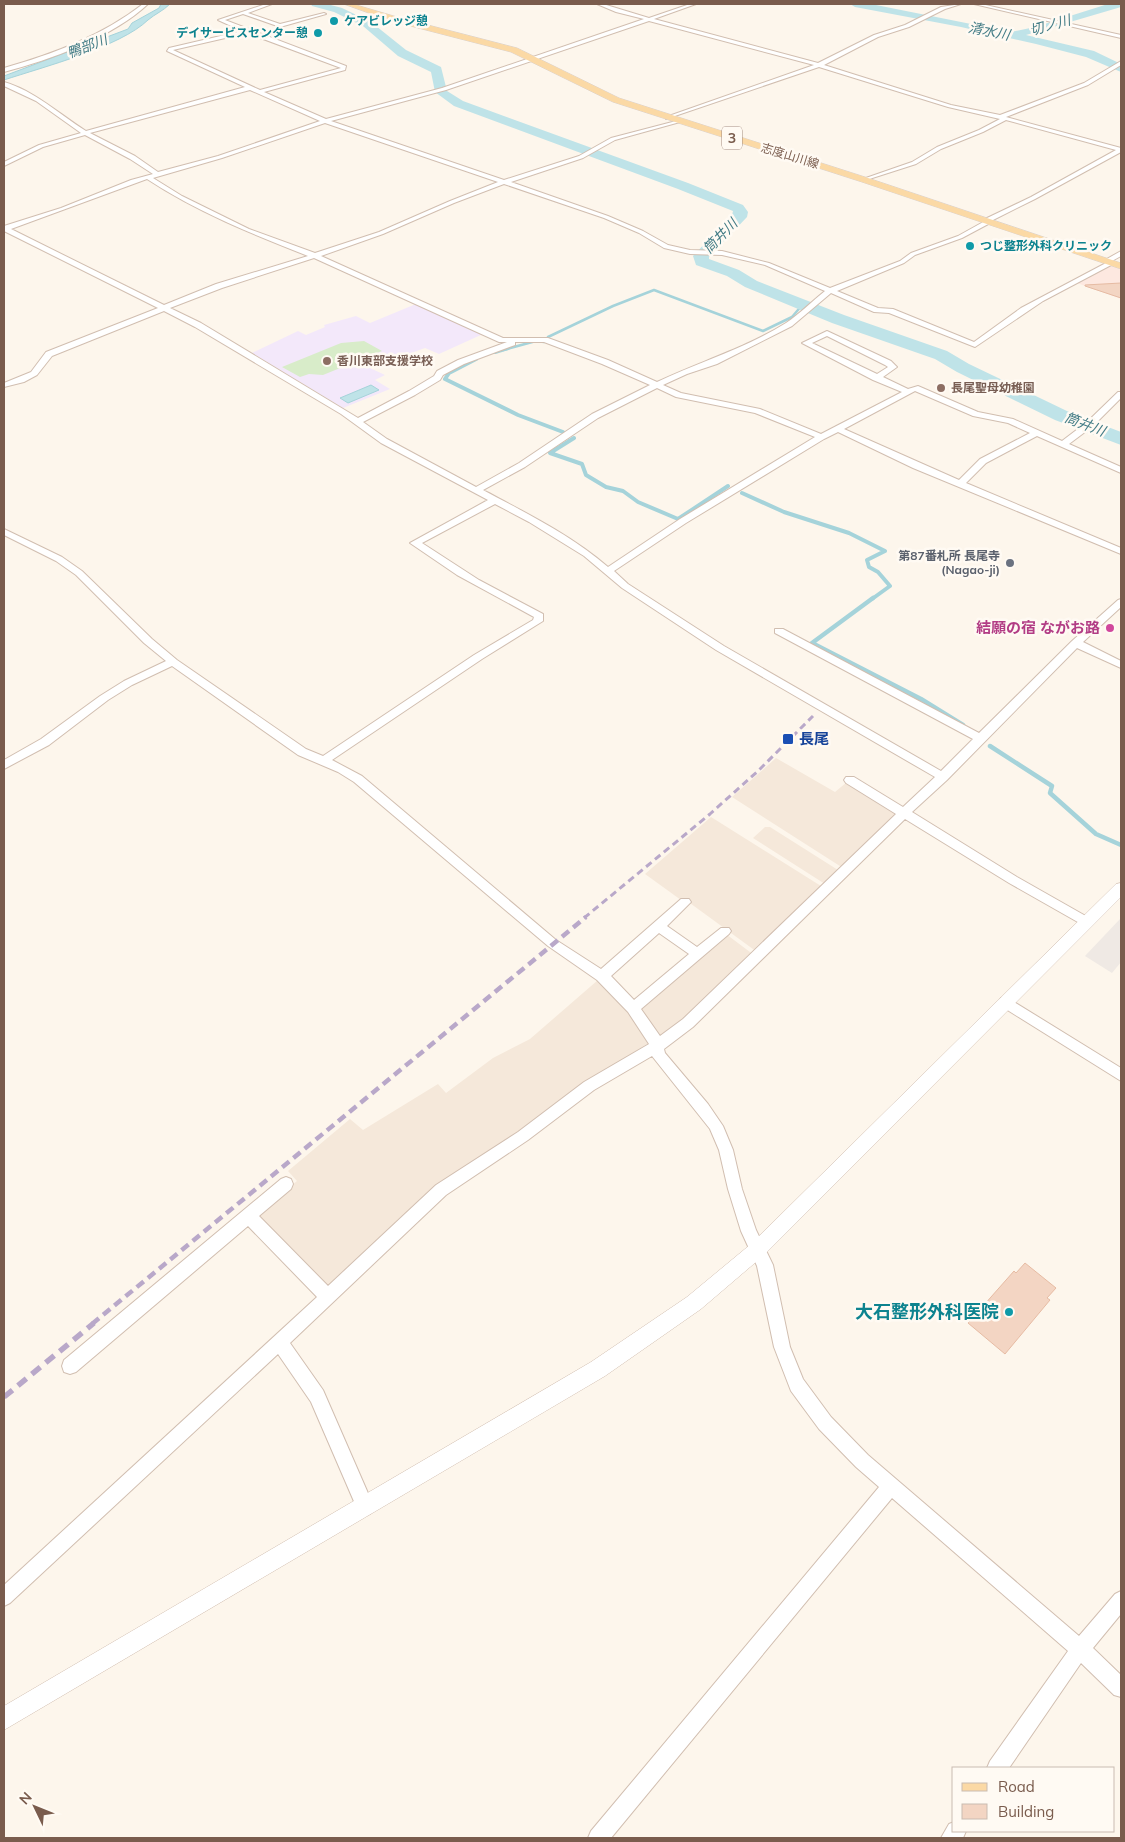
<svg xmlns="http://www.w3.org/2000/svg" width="1125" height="1842" viewBox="0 0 1125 1842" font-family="Mulish,'Noto Sans JP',sans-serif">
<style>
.residential{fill:#f5e8da}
.commercial{fill:#fde8e0}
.industrial{fill:#efe9e4}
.education{fill:#f3e8fa}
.green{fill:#d8ecc9}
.water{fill:#bfe3e8;stroke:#a5d3da}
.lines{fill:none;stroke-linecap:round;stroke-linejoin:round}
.stream-far2{stroke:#a5d3da;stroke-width:2.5}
.stream-far1{stroke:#a5d3da;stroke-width:4}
.stream{stroke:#a5d3da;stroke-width:4.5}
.river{fill:#bfe3e8;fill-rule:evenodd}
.building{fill:#f3d5c3;stroke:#e6bba3}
.minor-casing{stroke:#d1beb0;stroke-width:2}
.tertiary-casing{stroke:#d1beb0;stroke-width:1}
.primary-casing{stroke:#dad1cd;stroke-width:1}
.minor{fill:#fff;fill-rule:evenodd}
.tertiary{fill:#fff;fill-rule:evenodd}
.primary{fill:#fbd9a5;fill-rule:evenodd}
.rail-far2{stroke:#b9a8c9;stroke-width:3;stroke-dasharray:7 4.5;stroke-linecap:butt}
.rail-far1{stroke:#b9a8c9;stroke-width:4.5;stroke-dasharray:9 5.5;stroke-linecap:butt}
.rail{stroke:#b9a8c9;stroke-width:5.5;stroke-dasharray:11 7;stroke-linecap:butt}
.culture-dot{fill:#0f9aa8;stroke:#fffaf3;stroke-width:2}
.education-dot{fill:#8d6e63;stroke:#fffaf3;stroke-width:2}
.worship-dot{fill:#6b7280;stroke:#fffaf3;stroke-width:2}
.hotel-dot{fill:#d1479c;stroke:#fffaf3;stroke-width:2}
.transit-dot{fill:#1a4fb4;stroke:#fffaf3;stroke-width:2}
.labels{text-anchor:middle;stroke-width:5;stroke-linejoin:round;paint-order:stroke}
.far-culture-label{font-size:12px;font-weight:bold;fill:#0d838f;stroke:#fffaf3;text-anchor:start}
.far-street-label{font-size:12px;fill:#7a5c4d;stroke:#fffaf3}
.far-education-label{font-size:12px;font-weight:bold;fill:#785e54;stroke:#fffaf3;text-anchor:start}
.far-worship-label{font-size:12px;font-weight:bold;fill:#5b616d;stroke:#fffaf3;text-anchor:end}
.far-water-label{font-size:14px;font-style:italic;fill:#437c86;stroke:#fffaf3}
.shield{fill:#fffaf3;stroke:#a28b7f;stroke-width:1}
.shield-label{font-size:14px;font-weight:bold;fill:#7a5c4d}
.hotel-label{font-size:15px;font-weight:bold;fill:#b23c85;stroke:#fffaf3;text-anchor:end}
.transit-label{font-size:15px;font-weight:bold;fill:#164399;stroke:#fffaf3;text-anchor:start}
.near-culture-label{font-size:18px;font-weight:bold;fill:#0d838f;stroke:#fffaf3;text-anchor:end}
</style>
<rect width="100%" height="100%" fill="#fdf6ec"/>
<path class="residential" d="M 776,758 L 835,792 L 847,782 L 895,809 L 897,816 L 843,868 L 732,797 Z
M 711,817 L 821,886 L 786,926 L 757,952 L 683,898 L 681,900 L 645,874 Z
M 765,827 L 770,827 L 838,870 L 825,884 L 753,838 Z
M 726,934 L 754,955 L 686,1021 L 658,1040 L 636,1009 Z
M 598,980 L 615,995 L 650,1042 L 587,1082 L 520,1131 L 440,1185 L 330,1289 L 256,1215 L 297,1181 L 288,1171 L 350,1119 L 363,1130 L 438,1084 L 446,1093 L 493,1058 L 530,1039 Z"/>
<path class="commercial" d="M 1110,266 L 1121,268 L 1121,299 L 1077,283 Z"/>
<path class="industrial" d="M 1121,918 L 1121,962 L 1112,973 L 1085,956 Z"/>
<path class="education" d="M 416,304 L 483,334 L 439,354 L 425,348 L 370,368 L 385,375 L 375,380 L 390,389 L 343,408 L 252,353 L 298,331 L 306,335 L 325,327 L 324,325 L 356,316 L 370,323 Z"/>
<path class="green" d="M 364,341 L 382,351 L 323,375 L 309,374 L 300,377 L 282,367 L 341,343 Z"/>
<path class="water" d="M 161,4 L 170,4 C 163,11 155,14 148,20 C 120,47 43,67 4,80 L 4,76 L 128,29 L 132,23 L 159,8 Z
M 371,385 L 379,390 L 348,403 L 340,398 Z"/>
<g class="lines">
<path class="stream-far2" d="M 548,337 L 613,306 L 654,290 L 763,331 L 792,317 L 803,304
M 503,350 L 536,341 L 544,342"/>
<path class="stream-far1" d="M 495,352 L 508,348
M 476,359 L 449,373 L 445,379 L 518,415 L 563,432
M 574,438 L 550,453 L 582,464 L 586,475 L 606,487 L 623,491 L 638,502 L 678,519 L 728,486
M 742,493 L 784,512 L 849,533 L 885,551 L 867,560 L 869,567 L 878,572 L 890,586 L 872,599"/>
<path class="stream" d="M 873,598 L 812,643 L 921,699 L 963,725
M 990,746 L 1052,786 L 1050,793 L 1096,834 L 1121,845"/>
<path class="river" d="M 311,4 L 327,4 L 342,8 L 371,22 L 406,50 L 441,67 L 447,91 L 463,101 L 688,183 L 743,205 L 748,212 L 747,217 L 709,257 L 709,259 L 739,270 L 757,281 L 844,315 L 947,351 L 969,364 L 1069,412 L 1121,432 L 1121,445 L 1055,420 L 957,372 L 935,359 L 832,323 L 745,287 L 727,276 L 696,265 L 693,256 L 732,215 L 733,211 L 678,189 L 454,106 L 435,92 L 431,72 L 398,56 L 363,26 L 334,12 L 312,6 Z
M 850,4 L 871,4 L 1011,32 L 1035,27 L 1108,4 L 1121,4 L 1121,7 L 1026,35 L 1094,51 L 1121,64 L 1121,72 L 1086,57 L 1036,44 L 961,27 L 855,7 Z"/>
</g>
<path class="building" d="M 1121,283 L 1121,298 L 1085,286 L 1085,285 Z
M 1025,1263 L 1056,1288 L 1047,1298 L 1050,1300 L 1005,1354 L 968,1323 L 1014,1271 L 1016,1273 Z"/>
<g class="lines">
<defs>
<path id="minor" d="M 143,4 L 148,4 C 113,37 50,60 4,72 L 4,68 C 53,54 102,36 143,4 Z
M 266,4 L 272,4 L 248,13 L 280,24 L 324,13 L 326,14 L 280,27 L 243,14 L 225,20 L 346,66 L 345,70 L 264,92 L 326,119 L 442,88 L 644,19 L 616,12 L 597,4 L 603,4 L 649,18 L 690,4 L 696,4 L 654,19 L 818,63 L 874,35 L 905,25 L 941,7 L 961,4 L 945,9 L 909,27 L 878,37 L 824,65 L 951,105 L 1000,115 L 1084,83 L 1121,61 L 1121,65 L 1088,85 L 1006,117 L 1121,148 L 1121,152 L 1035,199 L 993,220 L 992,222 L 962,238 L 915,255 L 904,263 L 837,291 L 878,308 L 893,309 L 974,342 L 1021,308 L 1106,263 L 1104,261 L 1105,260 L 1121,251 L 1121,256 L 1112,261 L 1114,263 L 1113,264 L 1043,301 L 975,347 L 889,313 L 874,312 L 831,293 L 792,326 L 717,364 L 687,374 L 663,385 L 681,393 L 760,409 L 821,434 L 902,392 L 873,380 L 802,343 L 827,331 L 891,361 L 897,367 L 883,377 L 908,389 L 918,386 L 978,412 L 1013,419 L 1062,441 L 1087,422 L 1118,392 L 1121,392 L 1121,398 L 1093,426 L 1069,444 L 1121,467 L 1121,473 L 1037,436 L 986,463 L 966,483 L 1121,548 L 1121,554 L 913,468 L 838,432 L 824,439 L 686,523 L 614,571 L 628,584 L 724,646 L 941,771 L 973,739 L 775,633 L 775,629 L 783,629 L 979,733 L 1072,641 L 1118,600 L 1121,599 L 1121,607 L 1083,642 L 1121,661 L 1121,668 L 1077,648 L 947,780 L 912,812 L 1017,877 L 1091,919 L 1093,922 L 1091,925 L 1083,925 L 1009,883 L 905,819 L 693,1027 L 664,1049 L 665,1053 L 708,1104 L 723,1126 L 733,1150 L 742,1189 L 756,1230 L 773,1265 L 790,1347 L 803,1379 L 831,1417 L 868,1455 L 1079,1636 L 1115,1594 L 1121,1591 L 1121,1614 L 1093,1648 L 1121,1675 L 1121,1697 L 1114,1695 L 1081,1663 L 1009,1768 L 987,1768 L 990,1761 L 1068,1651 L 892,1498 L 611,1838 L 588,1838 L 591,1831 L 879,1487 L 856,1467 L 819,1429 L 791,1391 L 774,1347 L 757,1266 L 741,1231 L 728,1189 L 719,1150 L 710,1129 L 652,1056 L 594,1090 L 528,1140 L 446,1195 L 290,1343 L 323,1390 L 374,1507 L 371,1513 L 365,1516 L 359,1513 L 311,1402 L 278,1354 L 10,1603 L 4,1606 L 4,1585 L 317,1297 L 248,1226 L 76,1372 L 70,1374 L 64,1372 L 62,1366 L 64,1360 L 281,1179 L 286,1177 L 291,1179 L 293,1184 L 291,1189 L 259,1216 L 328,1286 L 436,1185 L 518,1132 L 584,1082 L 649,1044 L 628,1012 L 597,980 L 548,946 L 354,782 L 338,772 L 298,755 L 172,666 L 132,685 L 108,700 L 49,745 L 4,769 L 4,760 L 41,739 L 100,696 L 124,681 L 166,661 L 144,643 L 76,575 L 56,561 L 4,535 L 4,529 L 62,557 L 82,571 L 152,639 L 177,660 L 306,749 L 323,756 L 474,655 L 533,620 L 534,617 L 457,575 L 410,543 L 488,500 L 381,443 L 341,414 L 195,327 L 164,311 L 52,356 L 37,375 L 24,382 L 4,387 L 4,383 L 31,372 L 46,352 L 158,308 L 4,231 L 4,226 L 61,208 L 131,180 L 153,174 L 130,159 L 85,135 L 43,147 L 4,166 L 4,162 L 39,145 L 81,133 L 36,101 L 4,86 L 4,82 C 35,91 59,114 86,131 L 245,87 L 167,51 L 169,48 L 242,31 L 218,20 ZM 649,21 L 814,65 L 666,117 L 666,119 L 819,67 L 948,107 L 1000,119 L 979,130 L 937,147 L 912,162 L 863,179 L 863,181 L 916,164 L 941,149 L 983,132 L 1006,120 L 1116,150 L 1031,197 L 985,219 L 985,221 L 958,236 L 911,253 L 900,261 L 830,288 L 769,263 L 722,251 L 690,250 L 668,245 L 643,231 L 608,216 L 511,182 L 583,158 L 615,140 L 680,122 L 680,120 L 611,138 L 579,156 L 504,180 L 331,121 L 446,90 ZM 247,33 L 341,68 L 260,90 L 173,50 ZM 250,90 L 320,121 L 218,156 L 158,172 L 135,156 L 90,133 ZM 325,123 L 498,182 L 450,201 L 379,232 L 315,253 L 249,229 L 182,196 L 153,178 L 222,158 ZM 147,179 C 197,212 252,234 308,256 L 216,284 L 164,305 L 11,229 ZM 504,184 L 604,218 L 639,233 L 664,248 L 690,254 L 722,255 L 765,265 L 825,291 C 812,301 800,314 786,323 C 746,348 699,362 657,382 L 608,360 L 548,338 L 503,338 L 321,256 L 383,234 L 454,203 ZM 314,258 L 499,342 L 507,342 L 458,360 L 437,371 L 434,376 L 409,391 L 358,418 L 201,323 L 170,308 L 222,288 ZM 827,336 L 885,365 L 888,367 L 877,374 L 812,343 ZM 515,342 L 544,342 L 602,364 L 650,385 L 592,414 L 519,463 L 476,487 L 387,439 L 363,422 L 415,395 L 440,380 L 443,375 L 464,364 L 515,345 ZM 657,388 L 676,397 L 755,413 L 815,437 L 680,519 L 608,567 C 571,535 526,513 483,490 L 525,467 L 598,418 ZM 915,391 L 973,416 L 1008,423 L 1030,433 L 980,459 L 959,480 L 844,429 ZM 495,504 L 529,522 L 584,556 L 622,588 L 716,650 L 935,777 L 903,807 L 854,777 L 846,777 L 844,780 L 846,783 L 896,814 L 683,1019 L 660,1036 L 641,1009 L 729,934 L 731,931 L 729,928 L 721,928 L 697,947 L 667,926 L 691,902 L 689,899 L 681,899 L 601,969 L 556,940 L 362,776 L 332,760 L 482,659 L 543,621 L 543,614 L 479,580 L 422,543 ZM 659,933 L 689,954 L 634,1000 L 611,976 Z
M 974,4 L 981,4 L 1121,35 L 1121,38 Z
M 1006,997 L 1121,1068 L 1121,1081 L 1001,1006 L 999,1002 L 1001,998 Z
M 954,1822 L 954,1831 L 966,1831 L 963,1838 L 941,1838 L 949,1824 Z"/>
<path id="tertiary" d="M 1121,883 L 1121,897 L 763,1256 L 701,1309 L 605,1376 L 4,1730 L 4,1706 L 591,1362 L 687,1297 L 751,1244 L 1116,884 Z"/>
<path id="primary" d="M 344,4 L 353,4 L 397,17 L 517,48 L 619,98 L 868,178 L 1121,263 L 1121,269 L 862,182 L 613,102 L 511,52 L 391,21 Z"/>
</defs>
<use href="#minor" class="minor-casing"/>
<use href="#tertiary" class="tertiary-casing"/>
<use href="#primary" class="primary-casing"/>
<use href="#minor" class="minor"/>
<use href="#tertiary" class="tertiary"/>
<use href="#primary" class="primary"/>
<path class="rail-far2" d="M 584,918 L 710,814 L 758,771 L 813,716"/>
<path class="rail-far1" d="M 92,1324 L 586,917"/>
<path class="rail" d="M 4,1397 L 94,1323"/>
</g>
<g class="culture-dot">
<circle cx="334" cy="21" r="5"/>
<circle cx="318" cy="33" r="5"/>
<circle cx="970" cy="246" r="5"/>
<circle cx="1009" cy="1312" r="5"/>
</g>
<g class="education-dot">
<circle cx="327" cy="361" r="5"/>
<circle cx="941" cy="388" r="5"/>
</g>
<circle class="worship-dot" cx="1010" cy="563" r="5"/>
<circle class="hotel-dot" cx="1110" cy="628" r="5"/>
<rect class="transit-dot" x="782" y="733" width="12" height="12" rx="2.5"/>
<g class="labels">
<g class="far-culture-label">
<text x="344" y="25">ケアビレッジ憩</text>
<text x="308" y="37" text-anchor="end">デイサービスセンター憩</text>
<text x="980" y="250">つじ整形外科クリニック</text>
</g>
<g class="far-street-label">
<text transform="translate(790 156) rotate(17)" y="4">志度山川線</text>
</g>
<g class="far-education-label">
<text x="337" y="365">香川東部支援学校</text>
<text x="951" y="392">長尾聖母幼稚園</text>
</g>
<g class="far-worship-label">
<text x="1000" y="560">第87番札所 長尾寺<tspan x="1000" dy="14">(Nagao-ji)</tspan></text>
</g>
<g class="far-water-label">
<text transform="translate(1050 25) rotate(-16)" y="5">切ノ川</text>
<text transform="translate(989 31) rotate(11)" y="5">清水川</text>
<text transform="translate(87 46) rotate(-21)" y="5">鴨部川</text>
<text transform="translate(720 236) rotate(-46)" y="5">筒井川</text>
<text transform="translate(1085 424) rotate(21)" y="5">筒井川</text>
</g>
<rect class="shield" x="722" y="126.5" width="20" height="23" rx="4"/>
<g class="shield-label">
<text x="732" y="143">3</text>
</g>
<g class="hotel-label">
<text x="1100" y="633">結願の宿 ながお路</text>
</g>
<g class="transit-label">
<text x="799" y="744">長尾</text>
</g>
<g class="near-culture-label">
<text x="999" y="1318">大石整形外科医院</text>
</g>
</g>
<rect width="1125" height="1842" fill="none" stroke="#7a5c4d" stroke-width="10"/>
<rect x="952" y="1767" width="162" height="65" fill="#fffaf3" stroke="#cabbb1"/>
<rect x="962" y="1783" width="25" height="8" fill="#fbd9a5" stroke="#cabbb1"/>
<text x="998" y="1792" font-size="15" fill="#7a5c4d">Road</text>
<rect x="962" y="1804" width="25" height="15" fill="#f3d5c3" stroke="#cabbb1"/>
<text x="998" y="1817" font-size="15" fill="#7a5c4d">Building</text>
<g transform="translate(35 1807) rotate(313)" stroke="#fffaf3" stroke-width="4" paint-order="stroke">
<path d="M0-4L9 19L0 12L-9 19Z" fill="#7a5c4d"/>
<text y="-8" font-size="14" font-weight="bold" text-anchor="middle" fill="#7a5c4d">N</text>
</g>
</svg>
